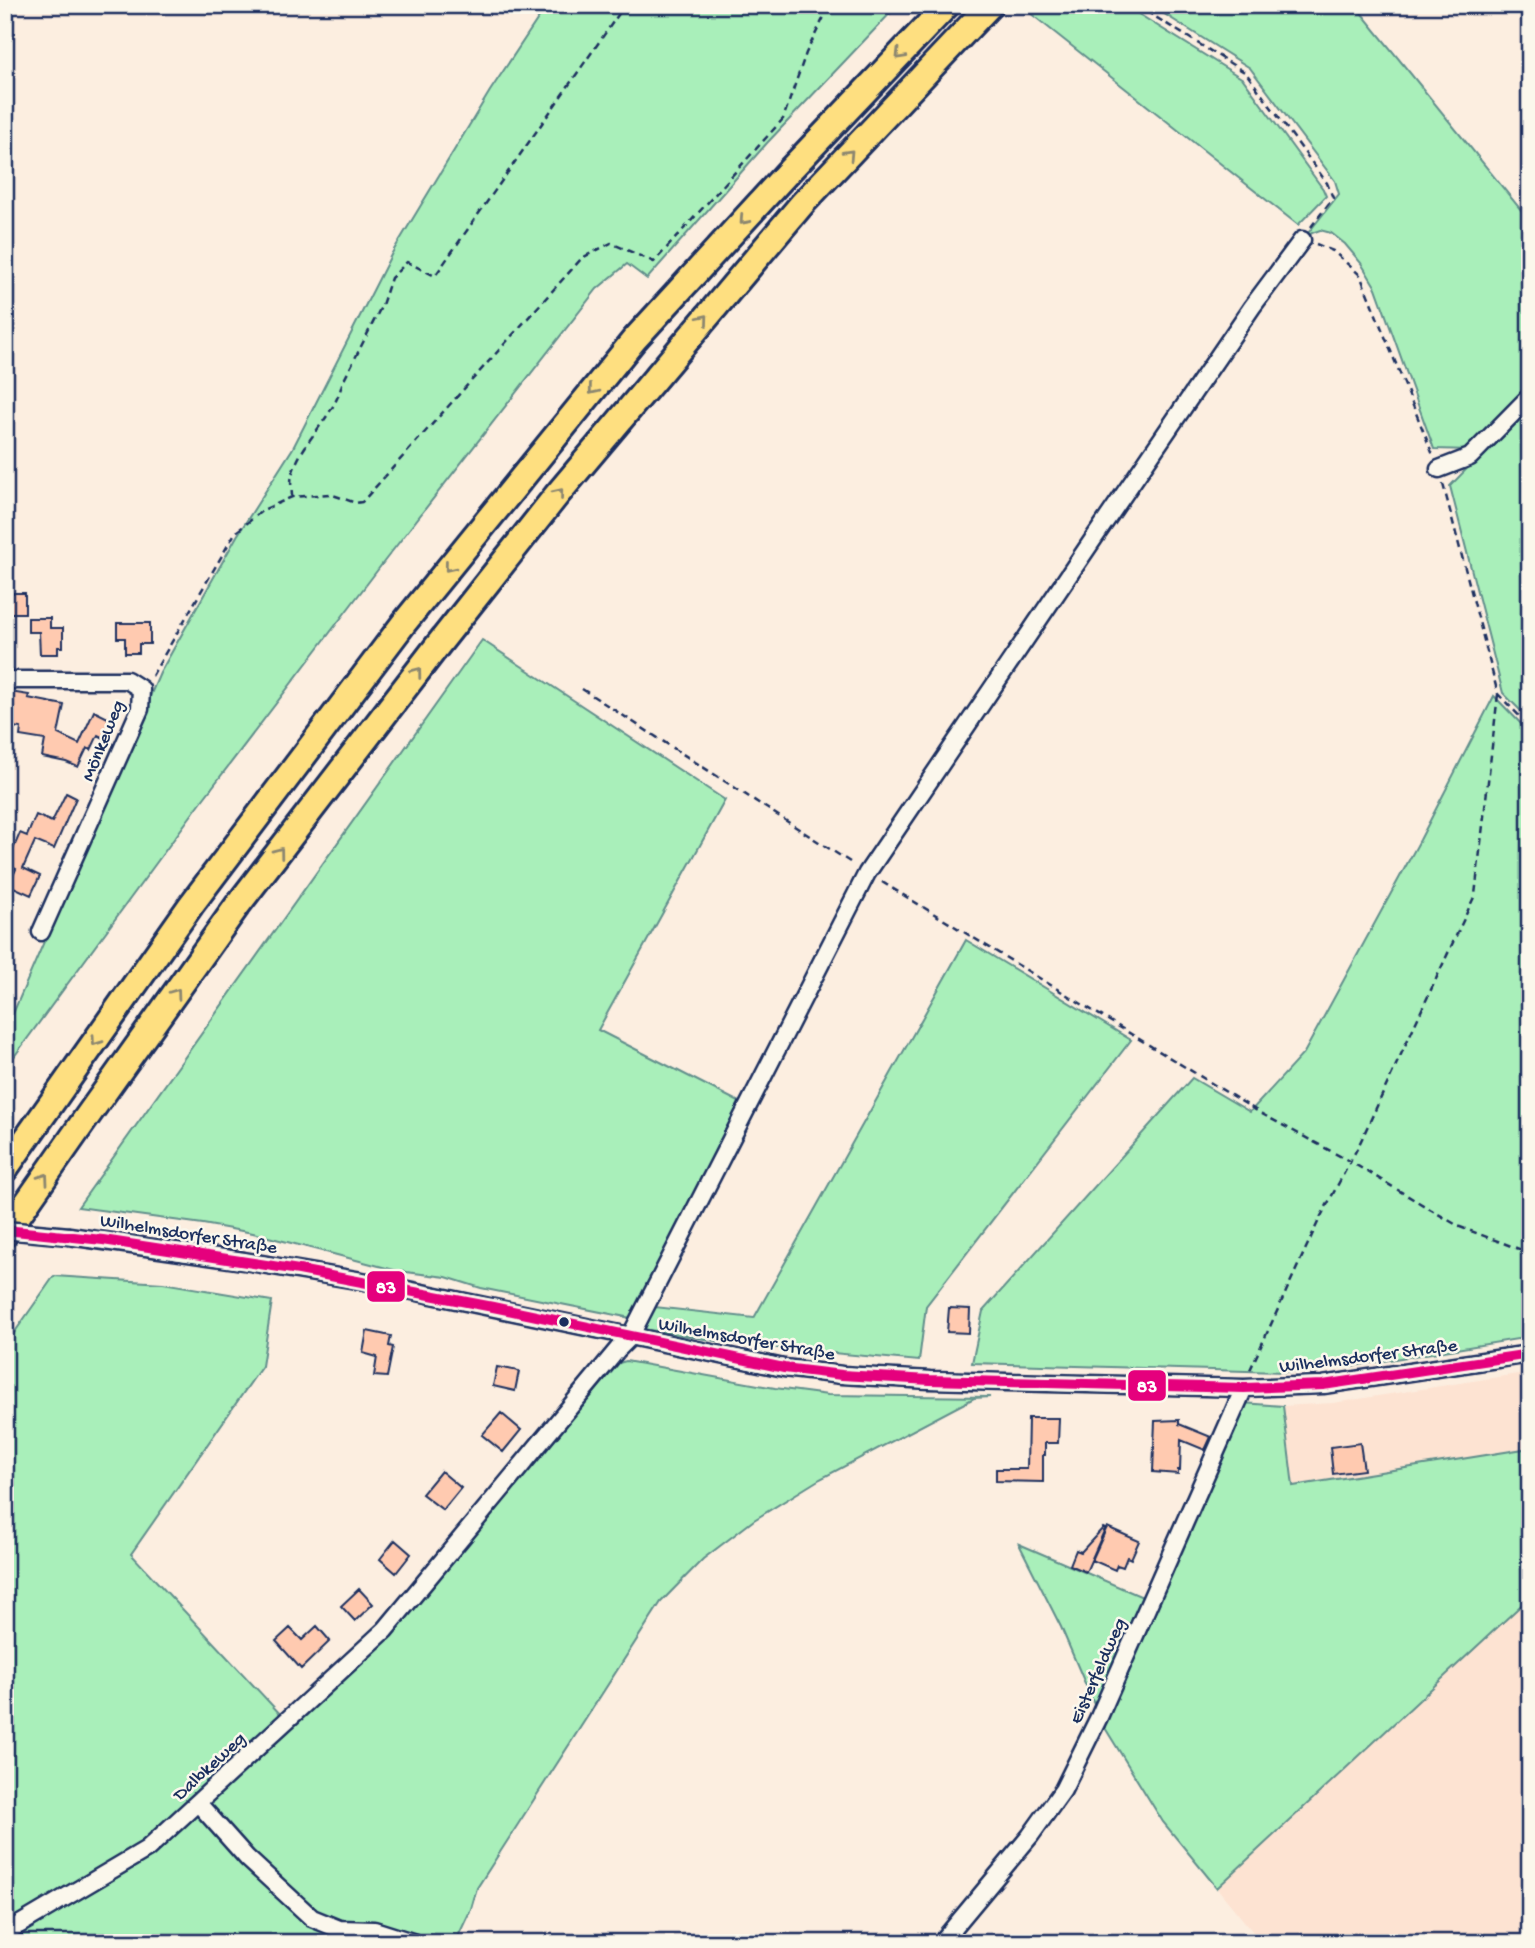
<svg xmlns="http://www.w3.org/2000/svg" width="1535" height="1948" viewBox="0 0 1535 1948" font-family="'Gochi Hand',sans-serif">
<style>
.built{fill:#fde3d2}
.green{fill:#a9efba;stroke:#628f8c;stroke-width:2}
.building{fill:#ffcab0;stroke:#1b2f5e;stroke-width:2}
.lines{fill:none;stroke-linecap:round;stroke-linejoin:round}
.minor-casing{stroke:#1b2f5e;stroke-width:21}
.highway-casing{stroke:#1b2f5e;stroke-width:30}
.path{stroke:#1b2f5e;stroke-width:2.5;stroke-dasharray:7 5;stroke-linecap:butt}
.minor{stroke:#fbf7ec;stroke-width:16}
.highway{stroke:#fedf80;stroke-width:24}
.minor-bridge-casing{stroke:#1b2f5e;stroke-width:21;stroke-linecap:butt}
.minor-bridge{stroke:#fbf7ec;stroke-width:16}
.bus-1-casing{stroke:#fbf7ec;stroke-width:16}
.bus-1{stroke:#e5007d;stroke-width:10}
.oneway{stroke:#8c876f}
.bus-dot{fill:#1b2f5e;stroke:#fbf7ec;stroke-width:2.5}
.labels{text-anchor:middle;stroke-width:5;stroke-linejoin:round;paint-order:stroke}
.street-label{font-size:19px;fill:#1b2f5e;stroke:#fbf7ec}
.line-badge{stroke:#fbf7ec;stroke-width:2.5}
.badge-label{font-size:19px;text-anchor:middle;font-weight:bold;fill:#fff}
</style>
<rect width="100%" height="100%" fill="#fceee0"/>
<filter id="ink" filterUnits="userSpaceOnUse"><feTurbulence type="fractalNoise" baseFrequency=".0143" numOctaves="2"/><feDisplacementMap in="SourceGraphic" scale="14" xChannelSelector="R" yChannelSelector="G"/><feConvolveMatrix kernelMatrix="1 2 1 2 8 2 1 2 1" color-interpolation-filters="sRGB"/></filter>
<g filter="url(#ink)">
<path class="built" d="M 1530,1372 L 1530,1448 L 1292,1486 L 1283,1406 L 1333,1403 Z
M 1530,1597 L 1530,1943 L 1262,1943 L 1217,1888 Z"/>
<path class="green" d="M 547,5 L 898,5 L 767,143 L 647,279 L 627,264 L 597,289 L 386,559 L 201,802 L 5,1069 L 5,1032 L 160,673 L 237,536 L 293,448 L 392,253 L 490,91 Z
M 1038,5 L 1124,5 L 1243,79 L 1323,189 L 1326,196 L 1298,225 L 1030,13 Z
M 1150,5 L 1355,5 L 1530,221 L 1530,391 L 1472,450 L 1434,449 L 1376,288 L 1361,263 L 1345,244 L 1331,233 L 1320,230 L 1312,233 L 1301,242 L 1339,194 L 1335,181 L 1250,68 Z
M 1530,404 L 1530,720 L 1503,693 L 1450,486 Z
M 482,640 L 725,800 L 598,1030 L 741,1103 L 631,1318 L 481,1288 L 446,1277 L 398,1271 L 253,1233 L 203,1224 L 78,1207 Z
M 1494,696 L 1530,733 L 1530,1337 L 1358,1365 L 1284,1372 L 972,1363 L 983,1311 L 1192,1078 L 1250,1112 L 1304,1053 L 1420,840 Z
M 966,940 L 1131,1040 L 926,1306 L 919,1361 L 736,1344 L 643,1329 L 655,1307 L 754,1318 Z
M 54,1276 L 163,1283 L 272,1301 L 262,1366 L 131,1554 L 282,1716 L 146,1841 L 5,1924 L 5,1346 Z
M 626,1361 L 775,1388 L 828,1395 L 990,1397 L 974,1398 L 820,1479 L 754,1520 L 703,1559 L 661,1602 L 477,1888 L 471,1909 L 455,1943 L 5,1943 L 152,1857 L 391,1634 L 619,1363 Z
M 1242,1403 L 1283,1406 L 1293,1486 L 1530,1448 L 1530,1597 L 1217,1888 L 1163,1822 L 1102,1723 Z
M 1019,1544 L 1145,1598 L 1096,1709 L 1061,1627 Z"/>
<path class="building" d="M 8,593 L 25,593 L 25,613 L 8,613 Z
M 28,618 L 50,618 L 50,628 L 63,628 L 63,647 L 58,647 L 58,654 L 40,654 L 39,632 L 28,632 Z
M 117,623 L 150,623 L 150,644 L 139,644 L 139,653 L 125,653 L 125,638 L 117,638 Z
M 10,692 L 29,695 L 28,698 L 64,705 L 58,734 L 79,744 L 94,711 L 114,721 L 106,739 L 98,735 L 91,750 L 87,748 L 78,767 L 66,762 L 42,757 L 45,740 L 20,736 L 21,728 L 5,726 L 5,701 L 8,702 Z
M 66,793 L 76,798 L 54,849 L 35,841 L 23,868 L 40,876 L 31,895 L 9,885 L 16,869 L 5,864 L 5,849 L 12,852 L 20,833 L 27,836 L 36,815 L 52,822 Z
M 949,1308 L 970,1309 L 969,1333 L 947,1332 Z
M 367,1331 L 391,1336 L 389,1346 L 393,1347 L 387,1377 L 374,1376 L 377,1357 L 363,1353 Z
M 497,1367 L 519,1371 L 515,1391 L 493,1386 Z
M 501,1413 L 521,1430 L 503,1452 L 482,1435 Z
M 1028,1418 L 1059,1418 L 1058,1443 L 1045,1443 L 1045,1455 L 1043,1455 L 1043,1482 L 996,1481 L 996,1469 L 1027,1469 Z
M 1179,1420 L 1179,1424 L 1211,1437 L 1205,1450 L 1181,1440 L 1180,1470 L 1178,1470 L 1178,1474 L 1153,1472 L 1155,1421 Z
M 1360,1443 L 1364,1470 L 1333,1474 L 1330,1447 Z
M 441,1471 L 461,1488 L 443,1510 L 422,1494 Z
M 1107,1527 L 1139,1541 L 1131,1559 L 1127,1557 L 1123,1567 L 1117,1565 L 1115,1570 L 1092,1560 Z
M 1103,1528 L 1105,1529 L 1086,1572 L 1070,1565 L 1076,1550 L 1081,1552 Z
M 395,1540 L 411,1554 L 396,1573 L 380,1559 Z
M 359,1589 L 373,1604 L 355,1621 L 341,1606 Z
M 317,1626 L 330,1641 L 301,1669 L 276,1641 L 290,1628 L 302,1640 Z"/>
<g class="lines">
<defs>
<path id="minor" d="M 1439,469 L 1470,457 L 1530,396
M 5,680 L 127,680 L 141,689 L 140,709 L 41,932
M 69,1236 L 244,1261 L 374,1283 L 784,1368 L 842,1375 L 930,1380 L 1244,1388 L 1323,1385 L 1530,1354
M 198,1803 L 247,1858 L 312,1918 L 339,1929 L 374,1930 L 415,1943
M 5,1933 L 147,1849 L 385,1630 L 618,1349 L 630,1337 L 867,873 L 1094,538 L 1252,307 L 1302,240
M 941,1943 L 1030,1836 L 1063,1790 L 1099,1717 L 1244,1388"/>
<path id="highway" d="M 5,1169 L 191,905 L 404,623 L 634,340 L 788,172 L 947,5
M 5,1234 L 84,1121 L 237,906 L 438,645 L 556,496 L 802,204 L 990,5"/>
</defs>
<use href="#minor" class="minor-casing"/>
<use href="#highway" class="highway-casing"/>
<path class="path" d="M 1136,5 L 1246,73 L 1327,183 L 1333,198 L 1311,227
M 1316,244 L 1333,251 L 1360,275 L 1433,455
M 1443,484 L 1498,694 L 1530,727
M 292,497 C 292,490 290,482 292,475 C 301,441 334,418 342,384 L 382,305 L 391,278 L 407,262 L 435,276 L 625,5
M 152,676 L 235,533 L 263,510 L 292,497 L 330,494 L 356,503 L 362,502 L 582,258 L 611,243 L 654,262 L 783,119 L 806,53 L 830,5
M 582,689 L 853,864
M 882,882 L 1262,1114 L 1351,1162 L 1460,1227 L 1530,1253
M 1250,1370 L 1319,1220 L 1358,1147 L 1475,895 L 1498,694"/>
<use href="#minor" class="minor"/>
<use href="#highway" class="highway"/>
<defs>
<path id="minor-bridge" d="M 5,1230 L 69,1236"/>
</defs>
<use href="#minor-bridge" class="minor-bridge-casing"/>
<use href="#minor-bridge" class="minor-bridge"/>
<defs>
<path id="bus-1" d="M 5,1230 L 103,1240 L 299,1270 L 493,1307 L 784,1368 L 842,1375 L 930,1380 L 1244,1388 L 1323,1385 L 1530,1354"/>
</defs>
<use href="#bus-1" class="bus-1-casing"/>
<use href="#bus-1" class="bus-1"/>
</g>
<defs><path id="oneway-chevron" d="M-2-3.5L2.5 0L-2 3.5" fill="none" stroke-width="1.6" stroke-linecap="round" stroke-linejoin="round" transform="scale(1.75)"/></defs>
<g class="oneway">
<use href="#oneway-chevron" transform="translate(900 55) rotate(134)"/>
<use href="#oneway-chevron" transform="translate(849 154) rotate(-47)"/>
<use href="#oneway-chevron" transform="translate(744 220) rotate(132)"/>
<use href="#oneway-chevron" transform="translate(704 319) rotate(-50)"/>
<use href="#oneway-chevron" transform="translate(593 390) rotate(129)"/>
<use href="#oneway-chevron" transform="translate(559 493) rotate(-51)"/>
<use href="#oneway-chevron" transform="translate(449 567) rotate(129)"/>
<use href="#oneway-chevron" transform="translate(417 672) rotate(-53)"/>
<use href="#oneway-chevron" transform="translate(279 852) rotate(-53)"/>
<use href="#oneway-chevron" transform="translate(176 993) rotate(-54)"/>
<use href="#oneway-chevron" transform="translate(96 1041) rotate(125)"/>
<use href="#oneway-chevron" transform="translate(44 1178) rotate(-55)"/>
</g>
</g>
<circle class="bus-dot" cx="564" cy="1322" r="6"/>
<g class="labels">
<g class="street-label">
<text transform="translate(101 740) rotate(-68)" y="7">Mönkeweg</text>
<text transform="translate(189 1232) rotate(9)" y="7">Wilhelmsdorfer Straße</text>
<text transform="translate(747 1337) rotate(10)" y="7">Wilhelmsdorfer Straße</text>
<text transform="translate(1368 1354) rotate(-7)" y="7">Wilhelmsdorfer Straße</text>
<text transform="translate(1096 1670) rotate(-66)" y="7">Eisterfeldweg</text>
<text transform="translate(208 1765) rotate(-43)" y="7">Dalbkeweg</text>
</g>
</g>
<g class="line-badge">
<rect x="366" y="1270" width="40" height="33" rx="7" fill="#e5007d"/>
<rect x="1127" y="1369" width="40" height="33" rx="7" fill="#e5007d"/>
</g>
<g class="badge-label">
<text x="386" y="1293">83</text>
<text x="1147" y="1392">83</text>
</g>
<rect width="1535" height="1948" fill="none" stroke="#fbf7ec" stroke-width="28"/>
<rect x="14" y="14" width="1507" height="1920" fill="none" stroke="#1b2f5e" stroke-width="2.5" filter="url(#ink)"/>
</svg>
